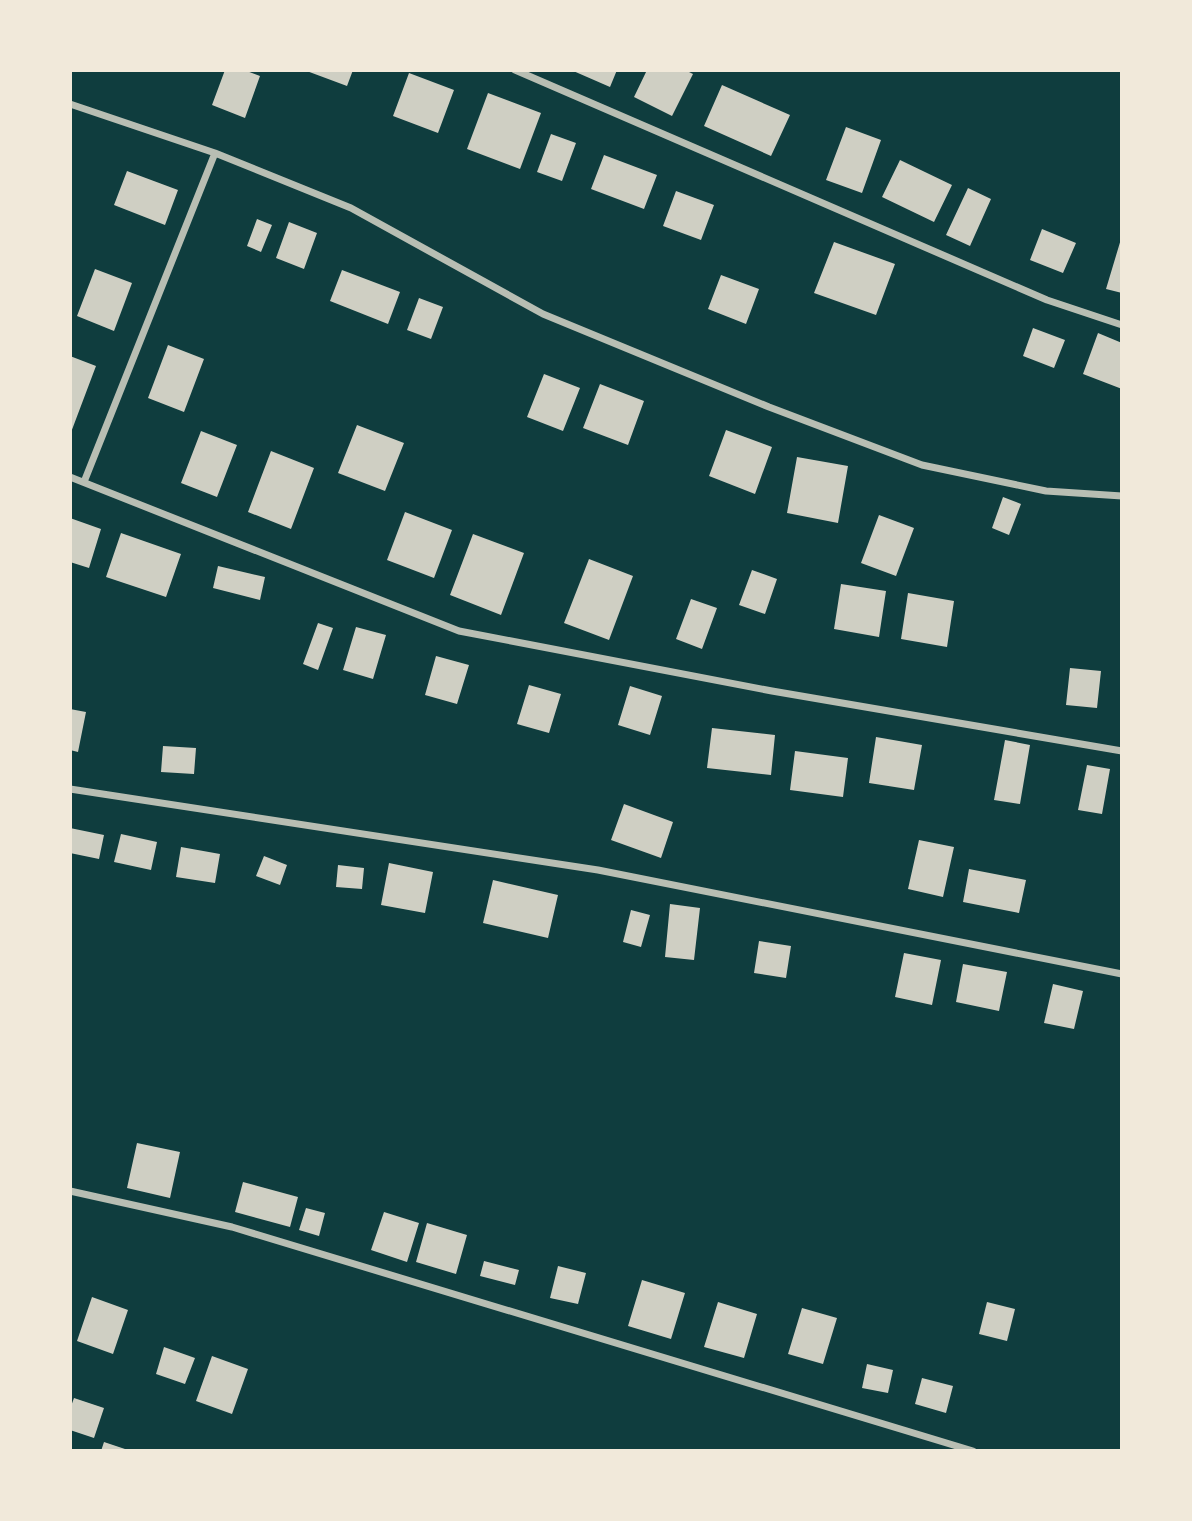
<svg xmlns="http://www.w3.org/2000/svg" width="1192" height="1521" viewBox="0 0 1192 1521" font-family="'Work Sans',sans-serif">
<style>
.building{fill:#cfcfc3}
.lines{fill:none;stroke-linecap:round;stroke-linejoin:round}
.minor{stroke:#b8beb3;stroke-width:7}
</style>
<rect width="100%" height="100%" fill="#0f3d3e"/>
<path class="building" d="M 225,70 L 244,70 L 260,76 L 245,118 L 212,105 Z
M 304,70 L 353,70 L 347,86 Z
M 571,70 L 617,70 L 610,87 Z
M 647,70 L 685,70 L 693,74 L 672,116 L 634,97 Z
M 409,73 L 454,90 L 438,133 L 393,116 Z
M 722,85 L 790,115 L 771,156 L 704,126 Z
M 488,93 L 541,113 L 520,169 L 467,149 Z
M 846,127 L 881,140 L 862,193 L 826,180 Z
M 551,134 L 576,143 L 562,181 L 537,172 Z
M 604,155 L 657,175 L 644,209 L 591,189 Z
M 900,160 L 952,185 L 934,222 L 882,197 Z
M 127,171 L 178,190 L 165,225 L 114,205 Z
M 968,188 L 991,199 L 970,246 L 946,235 Z
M 676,191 L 714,205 L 701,240 L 663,226 Z
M 257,219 L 272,225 L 261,252 L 247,246 Z
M 289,222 L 317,233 L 304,269 L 276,258 Z
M 1042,229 L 1076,243 L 1063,273 L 1030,260 Z
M 1121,239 L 1122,239 L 1122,293 L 1106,289 Z
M 834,242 L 895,264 L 876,315 L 814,293 Z
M 95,269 L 132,283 L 114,331 L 77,316 Z
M 342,270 L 400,292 L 388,324 L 330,301 Z
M 721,275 L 759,289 L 746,324 L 708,309 Z
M 419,298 L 443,307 L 431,339 L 407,330 Z
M 1033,328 L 1065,340 L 1054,368 L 1023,356 Z
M 1098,333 L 1122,343 L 1122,389 L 1083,374 Z
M 168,345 L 204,359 L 184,412 L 148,398 Z
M 70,356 L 96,366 L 70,435 Z
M 544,374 L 580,388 L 563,431 L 527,417 Z
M 600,384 L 644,401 L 628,445 L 583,428 Z
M 357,425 L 404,443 L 385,491 L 338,473 Z
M 726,430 L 772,447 L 755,494 L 709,476 Z
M 201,431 L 237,445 L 217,497 L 181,483 Z
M 271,451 L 314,468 L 291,529 L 248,512 Z
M 797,457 L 848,466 L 838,523 L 787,513 Z
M 1003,497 L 1021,504 L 1009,535 L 992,528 Z
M 405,512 L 452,530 L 434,578 L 387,560 Z
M 879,515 L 914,528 L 896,576 L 861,563 Z
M 70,518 L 101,529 L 89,568 L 70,562 Z
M 121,533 L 181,554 L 166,597 L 106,577 Z
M 473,534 L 524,553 L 501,615 L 450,595 Z
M 589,559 L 633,576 L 609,640 L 564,623 Z
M 218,566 L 265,577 L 260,600 L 213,588 Z
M 752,570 L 777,579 L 765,614 L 739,605 Z
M 841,584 L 886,591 L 879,637 L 834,629 Z
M 908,593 L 954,601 L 947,647 L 901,639 Z
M 691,599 L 717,608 L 702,649 L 676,639 Z
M 318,623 L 333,628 L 318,670 L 303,664 Z
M 356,627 L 386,635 L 373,679 L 343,670 Z
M 436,656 L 469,665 L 457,704 L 425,695 Z
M 1070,668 L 1101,671 L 1097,708 L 1066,705 Z
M 529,685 L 561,694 L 549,733 L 517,724 Z
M 630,686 L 662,696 L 650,735 L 618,725 Z
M 70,709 L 86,712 L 78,752 L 70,750 Z
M 712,728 L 775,735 L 771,775 L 707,768 Z
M 876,737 L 922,745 L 914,790 L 869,783 Z
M 1005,740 L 1030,745 L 1020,804 L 994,800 Z
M 163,746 L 196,748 L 194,774 L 161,772 Z
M 795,751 L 848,758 L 843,797 L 790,790 Z
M 1087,765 L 1110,769 L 1102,814 L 1078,810 Z
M 624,804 L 673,822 L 661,858 L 611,840 Z
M 70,828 L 104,835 L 99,859 L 70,853 Z
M 121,834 L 157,842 L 151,870 L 114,862 Z
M 919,840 L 954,847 L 943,897 L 908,889 Z
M 181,847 L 220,854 L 215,883 L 176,877 Z
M 264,856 L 287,865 L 280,885 L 256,876 Z
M 389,863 L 433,872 L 425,913 L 381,905 Z
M 338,865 L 364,868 L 362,889 L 336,887 Z
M 969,869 L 1026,880 L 1019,913 L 963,902 Z
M 493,880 L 558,895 L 548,938 L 483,923 Z
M 670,904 L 700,908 L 694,960 L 665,957 Z
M 631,910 L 650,915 L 641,947 L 623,942 Z
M 759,941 L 791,946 L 786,978 L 754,973 Z
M 904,953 L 941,960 L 932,1005 L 895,997 Z
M 963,964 L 1007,972 L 999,1011 L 956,1002 Z
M 1053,984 L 1083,991 L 1074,1029 L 1044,1023 Z
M 137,1143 L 180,1152 L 170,1198 L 127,1188 Z
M 243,1182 L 298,1197 L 290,1227 L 235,1212 Z
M 306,1208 L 325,1213 L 319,1236 L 299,1230 Z
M 384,1212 L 419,1223 L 407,1262 L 371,1250 Z
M 427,1223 L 467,1235 L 456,1274 L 416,1262 Z
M 484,1261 L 519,1270 L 515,1285 L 480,1276 Z
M 558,1266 L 586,1273 L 578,1304 L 550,1298 Z
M 642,1280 L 685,1293 L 671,1339 L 628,1326 Z
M 92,1297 L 128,1310 L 113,1354 L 77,1341 Z
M 718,1302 L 757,1314 L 744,1358 L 704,1347 Z
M 987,1302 L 1015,1309 L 1007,1341 L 979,1334 Z
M 802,1308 L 837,1318 L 823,1364 L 788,1354 Z
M 164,1347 L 195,1358 L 185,1384 L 156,1374 Z
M 212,1356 L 248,1369 L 232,1414 L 196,1401 Z
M 867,1364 L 893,1370 L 888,1393 L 862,1388 Z
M 922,1378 L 953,1386 L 946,1413 L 915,1404 Z
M 74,1398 L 104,1408 L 94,1438 L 70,1430 L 70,1409 Z
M 104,1442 L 131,1451 L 101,1451 Z"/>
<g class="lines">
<path class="minor" d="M 515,70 L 1047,300 L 1122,325
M 70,104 L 215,153 L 351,208 L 543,314 L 769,407 L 922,465 L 1046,491 L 1122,496
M 70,477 L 459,631 L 772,691 L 1122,751
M 84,482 L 215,153
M 70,789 L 598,870 L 1122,974
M 70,1191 L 232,1227 L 973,1451"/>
</g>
<rect width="1192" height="1521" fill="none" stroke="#f1e9da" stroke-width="144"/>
</svg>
